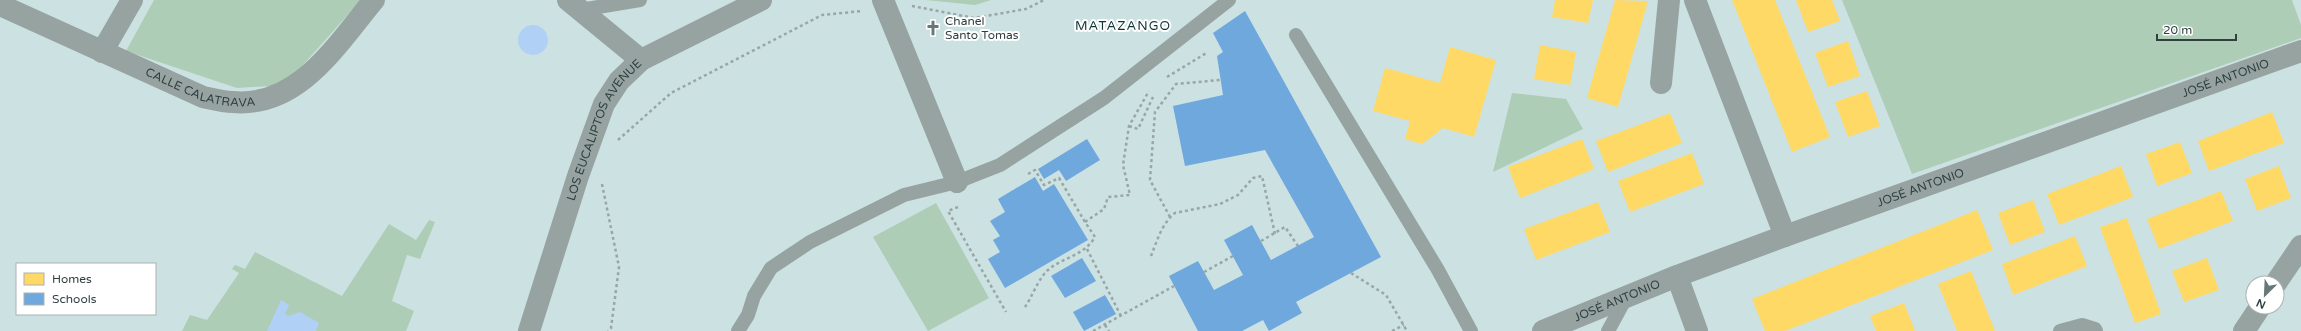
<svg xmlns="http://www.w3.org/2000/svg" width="2301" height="331" viewBox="0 0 2301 331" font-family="'Varela Round',sans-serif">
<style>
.green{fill:#aecdb7}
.water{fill:#b0d1f5}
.homes{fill:#ffd966}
.schools{fill:#6fa8dc}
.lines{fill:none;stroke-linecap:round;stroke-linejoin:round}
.path{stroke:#99a6a6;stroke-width:2.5;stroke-dasharray:3 3;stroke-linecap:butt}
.service{stroke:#96a3a1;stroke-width:14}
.minor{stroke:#96a3a1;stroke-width:22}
.tertiary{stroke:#96a3a1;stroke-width:22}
.labels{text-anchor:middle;stroke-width:4;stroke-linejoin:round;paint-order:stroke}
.poi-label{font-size:12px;fill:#303f40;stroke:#fff;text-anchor:start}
.street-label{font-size:12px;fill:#303f40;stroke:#fff}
.neighbourhood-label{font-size:13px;letter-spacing:1px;fill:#113436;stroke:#fff}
</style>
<rect width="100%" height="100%" fill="#cce1e2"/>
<path class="green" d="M 154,0 L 361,0 L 285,85 L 237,88 L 126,51 Z
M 926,0 L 991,0 L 975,5 Z
M 1842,0 L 2292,0 L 2301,25 L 2301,38 L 1912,174 Z
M 1512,93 L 1566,99 L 1583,129 L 1493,172 Z
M 936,203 L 989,298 L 928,331 L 873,237 Z
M 429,220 L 435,222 L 420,259 L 407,255 L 392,301 L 414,311 L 406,331 L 182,331 L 190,315 L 207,320 L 239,273 L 232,269 L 235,265 L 245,269 L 255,252 L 342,296 L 389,224 L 416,240 Z"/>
<path class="water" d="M518 40a15 15 0 1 1 30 0a15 15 0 1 1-30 0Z
M 281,300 L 289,305 L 285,314 L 288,316 L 300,312 L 319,323 L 316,331 L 267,331 Z"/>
<path class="homes" d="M 1555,0 L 1593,0 L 1588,23 L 1552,17 Z
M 1615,0 L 1648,1 L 1618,107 L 1587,98 Z
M 1732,0 L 1775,0 L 1830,137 L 1792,152 Z
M 1796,0 L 1832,0 L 1840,21 L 1808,32 Z
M 1848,41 L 1860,76 L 1828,87 L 1815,53 Z
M 1540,45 L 1576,52 L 1570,85 L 1534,79 Z
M 1450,47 L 1496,60 L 1474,137 L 1443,128 L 1422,144 L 1405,139 L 1410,121 L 1373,111 L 1385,68 L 1440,83 Z
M 1867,91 L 1880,126 L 1848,137 L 1835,102 Z
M 2272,112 L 2284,143 L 2209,171 L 2198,141 Z
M 1670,113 L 1682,143 L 1608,172 L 1596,141 Z
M 1582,139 L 1594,169 L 1520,198 L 1508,167 Z
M 2180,142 L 2192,173 L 2157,186 L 2146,154 Z
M 1692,153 L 1704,184 L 1630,212 L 1618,181 Z
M 2121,166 L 2133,197 L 2059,225 L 2047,194 Z
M 2279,166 L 2291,198 L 2257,211 L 2245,179 Z
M 2221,191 L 2233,221 L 2159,249 L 2147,219 Z
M 2033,200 L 2045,232 L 2010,245 L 1998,213 Z
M 1598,202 L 1610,232 L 1536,260 L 1524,229 Z
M 1977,210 L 1993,250 L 1785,331 L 1765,331 L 1752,299 Z
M 2127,218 L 2161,314 L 2135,323 L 2100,227 Z
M 2075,236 L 2087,266 L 2013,295 L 2002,264 Z
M 2207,258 L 2219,290 L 2184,302 L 2172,271 Z
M 1971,271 L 1995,331 L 1957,331 L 1938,284 Z
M 1904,303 L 1915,331 L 1876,331 L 1870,316 Z"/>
<path class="schools" d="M 1245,11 L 1381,257 L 1296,302 L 1302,313 L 1269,331 L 1263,320 L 1242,331 L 1198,331 L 1169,276 L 1198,261 L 1214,290 L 1243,275 L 1224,240 L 1252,225 L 1271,260 L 1314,237 L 1265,150 L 1185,166 L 1173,106 L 1223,95 L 1217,56 L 1223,52 L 1213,33 Z
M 1087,139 L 1100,160 L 1066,181 L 1059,170 L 1044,179 L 1038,169 Z
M 1035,177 L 1043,191 L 1054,184 L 1088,240 L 1005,288 L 988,259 L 1000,252 L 993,240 L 1000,236 L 990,221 L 1005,212 L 998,199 Z
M 1082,258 L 1096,281 L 1065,298 L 1051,276 Z
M 1105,295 L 1116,314 L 1084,331 L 1073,312 Z"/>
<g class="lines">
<path class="path" d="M 912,6 L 974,18 L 1026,9 L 1044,0
M 1167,77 L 1208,52
M 1129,126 L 1138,129 L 1153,97
M 618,140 L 671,93 L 822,15 L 862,11
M 1028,174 L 1035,170 L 1044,185 L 1059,178 L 1085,222
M 602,184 L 619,267 L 611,328 L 608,331
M 958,207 L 948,211 L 1006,312
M 1170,217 L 1150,180 L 1155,112 L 1176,84 L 1220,80
M 1261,241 L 1285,227 L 1298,246
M 1087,249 L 1121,316
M 1151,256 C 1157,241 1162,223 1175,213 L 1220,204 L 1238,195 L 1253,178 L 1262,176 L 1275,234
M 1204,272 L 1233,256
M 1351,273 L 1386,295 L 1407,331
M 1025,307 C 1032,297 1038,279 1048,270 C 1063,257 1084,256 1095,237 L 1085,222 L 1104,209 L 1108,197 L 1130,195 L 1123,165 L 1129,126 L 1149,91
M 1105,325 L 1109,331
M 1093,331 L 1174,286
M 1392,331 L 1404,325"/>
<path class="service" d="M 580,10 L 640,0
M 1296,35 L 1438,270 L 1471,331
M 738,331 L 748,315 L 754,296 L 771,268 L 810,242 L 904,195 L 957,182 L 1000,165 L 1104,98 L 1229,0
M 1608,331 L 1627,296
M 2060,331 L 2082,325 L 2095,329 L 2096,331"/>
<g class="minor">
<path d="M 568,0 L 641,60"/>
<path d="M 883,0 L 957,182"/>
<path d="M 1695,0 L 1785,236"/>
<path id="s1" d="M 0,5 L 203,97 C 212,99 223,102 233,102 C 299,108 337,44 374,0"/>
<path d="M 102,52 L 132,0"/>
<path d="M 1661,83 L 1669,0"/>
<path d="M 1677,276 L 1697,331"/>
<path d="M 2276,283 L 2301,246"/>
<path d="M 2244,331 L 2260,307"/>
</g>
<g class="tertiary">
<path id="s2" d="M 529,331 L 578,176 L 604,104 L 619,81 L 641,60 L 761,0"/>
<path id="s3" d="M 1543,331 L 1677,276 L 1785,236 L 2301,51"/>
</g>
</g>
<defs>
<symbol id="church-bare" viewBox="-9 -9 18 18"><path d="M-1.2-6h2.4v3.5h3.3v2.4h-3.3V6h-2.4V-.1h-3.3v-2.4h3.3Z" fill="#677879" stroke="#fff" stroke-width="2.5" paint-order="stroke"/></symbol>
</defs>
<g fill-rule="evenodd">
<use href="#church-bare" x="922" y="17" width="22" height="22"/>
</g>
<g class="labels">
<g class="poi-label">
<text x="945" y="25">Chanel<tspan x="945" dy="14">Santo Tomas</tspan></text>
</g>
<g class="street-label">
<text dy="4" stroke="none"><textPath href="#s3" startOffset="728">JOSÉ ANTONIO</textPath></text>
<text dy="4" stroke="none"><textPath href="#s1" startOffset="218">CALLE CALATRAVA</textPath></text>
<text dy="4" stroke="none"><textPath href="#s2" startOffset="216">LOS EUCALIPTOS AVENUE</textPath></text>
<text dy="4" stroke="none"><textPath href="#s3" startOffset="404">JOSÉ ANTONIO</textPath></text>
<text dy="4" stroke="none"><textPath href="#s3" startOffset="80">JOSÉ ANTONIO</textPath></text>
</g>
<g class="neighbourhood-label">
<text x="1123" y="30">MATAZANGO</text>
</g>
</g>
<rect x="16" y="263" width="140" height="52" fill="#ffffff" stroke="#acb2b3"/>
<rect x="24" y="273" width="20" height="12" fill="#ffd966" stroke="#acb2b3"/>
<text x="52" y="283" font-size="12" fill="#303f40">Homes</text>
<rect x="24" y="293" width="20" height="12" fill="#6fa8dc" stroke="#acb2b3"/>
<text x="52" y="303" font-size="12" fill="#303f40">Schools</text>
<g transform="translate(2265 295) rotate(204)"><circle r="19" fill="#ffffff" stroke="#acb2b3"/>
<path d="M0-3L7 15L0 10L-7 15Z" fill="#677879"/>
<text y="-6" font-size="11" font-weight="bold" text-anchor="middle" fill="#303f40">N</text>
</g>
<path d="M2157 34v6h79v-6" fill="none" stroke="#303f40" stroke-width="2"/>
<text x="2163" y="34" font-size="12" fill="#303f40" stroke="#ffffff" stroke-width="3" paint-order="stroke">20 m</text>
</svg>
